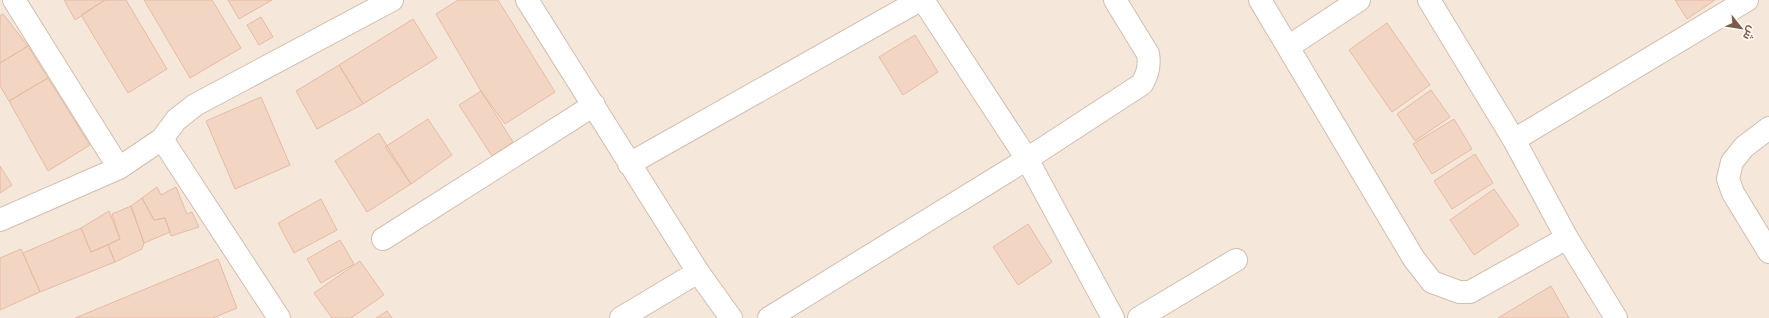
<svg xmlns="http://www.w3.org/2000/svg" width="1769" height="318" viewBox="0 0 1769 318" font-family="Jost,Cairo,sans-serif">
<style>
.residential{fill:#f5e8da}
.building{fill:#f3d5c3;stroke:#e6bba3}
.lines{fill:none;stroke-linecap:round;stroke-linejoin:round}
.street-casing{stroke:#d1beb0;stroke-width:24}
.street{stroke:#fff;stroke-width:22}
</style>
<rect width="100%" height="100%" fill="#fdf6ec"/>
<path class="residential" d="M 0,0 L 1769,0 L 1769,318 L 0,318 Z"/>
<path class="building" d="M 64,0 L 105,0 L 75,20 Z
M 105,0 L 126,0 L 167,69 L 128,93 L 81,15 Z
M 144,0 L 212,0 L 241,48 L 190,78 Z
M 228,0 L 272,0 L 239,19 Z
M 458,0 L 498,0 L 555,92 L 505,124 L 481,91 L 436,14 Z
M 1675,0 L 1715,0 L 1687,19 Z
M 3,14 L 28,46 L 0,63 L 0,16 Z
M 261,17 L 273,37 L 259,45 L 247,25 Z
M 413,19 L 437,58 L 363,104 L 339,65 Z
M 1387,23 L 1430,85 L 1392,112 L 1349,50 Z
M 915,35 L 938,72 L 903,95 L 879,57 Z
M 28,46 L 48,78 L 9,101 L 0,86 L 0,63 Z
M 339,65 L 363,104 L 317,129 L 296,91 Z
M 48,78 L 90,145 L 48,171 L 9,101 Z
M 1431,90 L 1450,117 L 1415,141 L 1397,114 Z
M 481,91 L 513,142 L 492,156 L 459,105 Z
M 261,97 L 290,165 L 235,189 L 206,121 Z
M 428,119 L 452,155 L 411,184 L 385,147 Z
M 1454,119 L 1472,149 L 1432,174 L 1413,144 Z
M 379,133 L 411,184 L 367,212 L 335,161 Z
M 1475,154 L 1493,183 L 1452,209 L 1434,181 Z
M 0,166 L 12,185 L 0,193 Z
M 157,187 L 161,195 L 176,187 L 187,214 L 192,212 L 199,227 L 171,236 L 165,218 L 154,220 L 142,198 Z
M 1494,189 L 1519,225 L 1474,255 L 1450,220 Z
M 142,198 L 154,220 L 165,218 L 170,232 L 144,243 L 131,206 Z
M 321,199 L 337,230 L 294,253 L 278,223 Z
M 131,206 L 144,243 L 142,249 L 115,262 L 108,245 L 120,239 L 112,214 Z
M 109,211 L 120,239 L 91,252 L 81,228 Z
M 1028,224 L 1052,262 L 1018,285 L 993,247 Z
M 81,228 L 91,252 L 108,245 L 115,262 L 40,292 L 23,253 Z
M 340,240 L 354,264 L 321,283 L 307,259 Z
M 21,249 L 40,292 L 0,310 L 0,258 Z
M 218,259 L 237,308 L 213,318 L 75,318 Z
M 360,261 L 384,295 L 351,318 L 332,318 L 314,293 Z
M 1551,286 L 1569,318 L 1498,318 Z
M 387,311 L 392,318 L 376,318 Z"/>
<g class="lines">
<defs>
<path id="street" d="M 14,0 L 119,168
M 527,0 L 698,272 L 731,318
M 923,0 L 1027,159 L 1113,318
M 1260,0 L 1414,259 L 1432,282 L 1459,292 L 1470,292 L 1567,238
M 1429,0 L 1514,140 L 1567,238 L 1616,318
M 1288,47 L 1359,0
M 1769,128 L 1744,147 L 1732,162 L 1728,179 L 1733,193 L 1769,252
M 162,139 L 279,318
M 1514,140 L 1747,0
M 629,164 L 920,0
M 0,220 L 119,168 L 162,139 L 176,120 L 195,105 L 392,0
M 383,239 L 594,105
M 621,318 L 698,272
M 769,318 L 1027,159 L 1142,84 C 1148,74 1150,65 1148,54 L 1115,0
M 1139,318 L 1236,260"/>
</defs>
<use href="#street" class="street-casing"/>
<use href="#street" class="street"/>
</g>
<g transform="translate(1741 28) rotate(120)" stroke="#fffaf3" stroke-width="3" paint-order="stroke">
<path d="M0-3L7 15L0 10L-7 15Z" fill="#7a5c4d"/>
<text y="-6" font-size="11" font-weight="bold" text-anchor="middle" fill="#7a5c4d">ش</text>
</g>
</svg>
